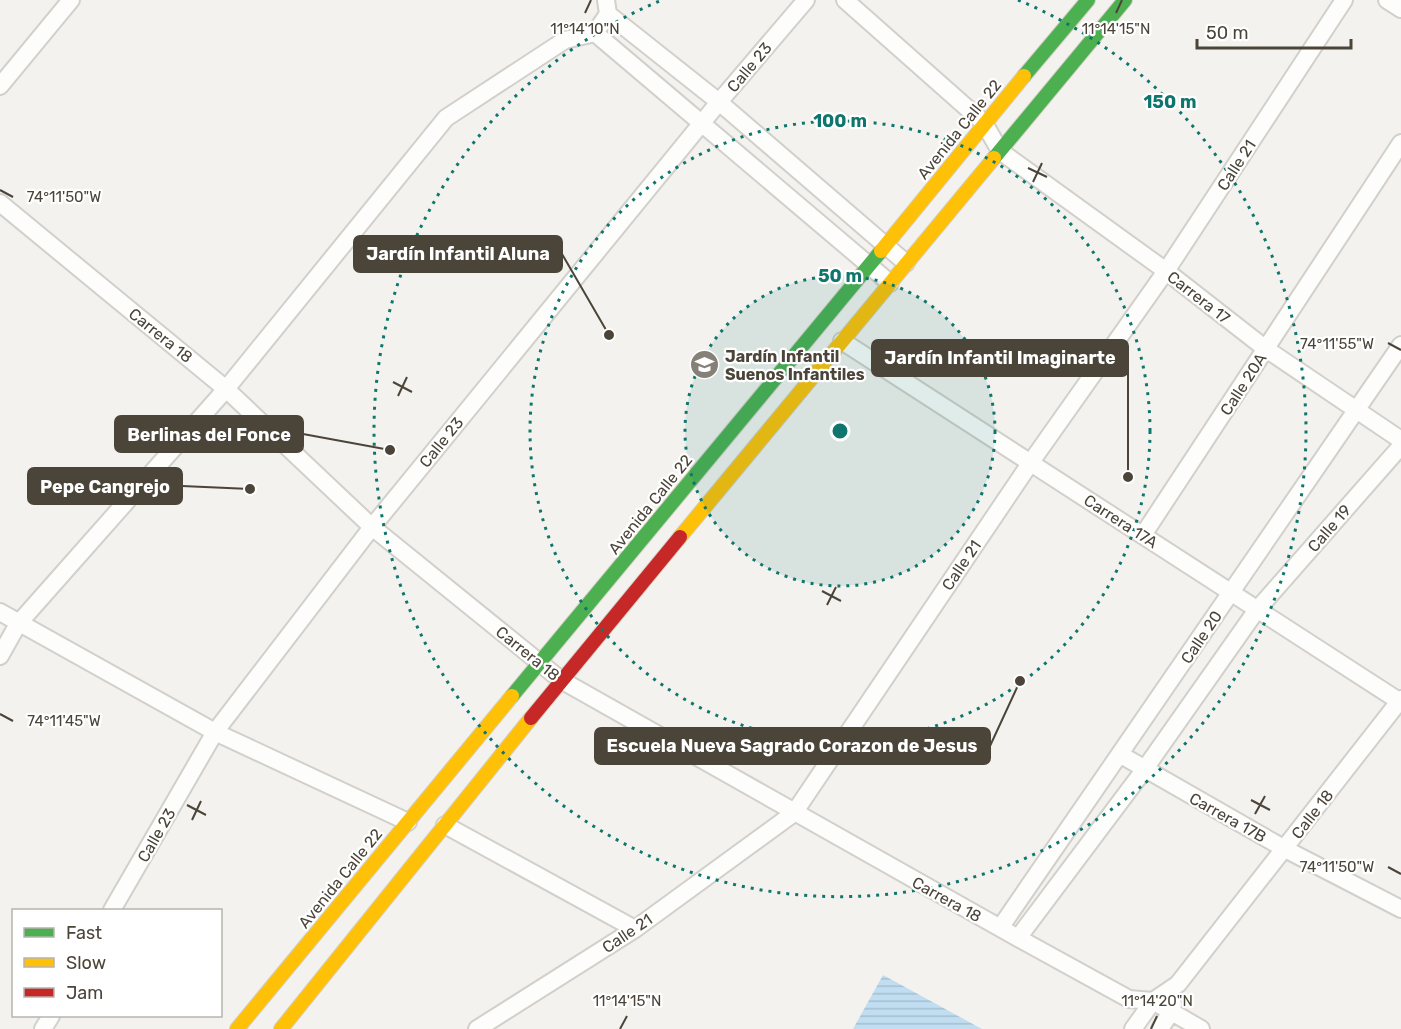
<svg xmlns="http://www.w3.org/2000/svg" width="1401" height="1029" viewBox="0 0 1401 1029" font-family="Rubik,sans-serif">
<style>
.water{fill:url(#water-rules)}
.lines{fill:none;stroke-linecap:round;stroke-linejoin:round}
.street-casing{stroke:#d2d0cb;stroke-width:20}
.fast-casing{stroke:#d3cfc5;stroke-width:16}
.slow-casing{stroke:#d3cfc5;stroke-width:16}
.jam-casing{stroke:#d3cfc5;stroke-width:16}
.street{stroke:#fdfdfc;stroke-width:16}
.fast{stroke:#4caf50;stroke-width:14}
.slow{stroke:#ffc107;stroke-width:14}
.jam{stroke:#c62828;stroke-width:14}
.ticks{fill:none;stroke:#4b4439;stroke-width:2}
.ring{fill:none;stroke:#0f766e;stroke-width:3;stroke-dasharray:3 6}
.labels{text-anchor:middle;stroke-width:4.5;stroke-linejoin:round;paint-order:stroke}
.street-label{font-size:16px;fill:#4b4439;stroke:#fff}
.poi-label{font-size:16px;font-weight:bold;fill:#4b4439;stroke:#fff;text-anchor:start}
.ticks-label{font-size:15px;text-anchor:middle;fill:#4b4439;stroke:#fff;stroke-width:4.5;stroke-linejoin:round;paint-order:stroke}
.centre{fill:#0f766e;stroke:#fff;stroke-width:3}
.ring-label{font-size:18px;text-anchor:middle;font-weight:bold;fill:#0f766e;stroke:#fff;stroke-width:4.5;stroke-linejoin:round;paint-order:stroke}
.leader{fill:none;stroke:#4b4439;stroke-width:2}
.callout-dot{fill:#4b4439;stroke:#fff;stroke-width:2}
.callout{fill:#4b4439;stroke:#4b4439;stroke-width:2}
.callout-label{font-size:18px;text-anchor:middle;font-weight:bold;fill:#fff}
</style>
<defs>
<pattern id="water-rules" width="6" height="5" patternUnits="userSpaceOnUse" patternTransform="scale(1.5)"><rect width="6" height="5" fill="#c0ddf1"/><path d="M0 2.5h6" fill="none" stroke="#a6bfcf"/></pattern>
</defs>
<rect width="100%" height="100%" fill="#f4f2ee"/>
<path class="water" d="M 883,975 L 982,1029 L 853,1029 Z"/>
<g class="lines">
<defs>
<path id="street" d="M 845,0 L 984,123 L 1000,151 L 1166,271 L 1266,349 L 1401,440
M 1387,0 L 1401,9
M 608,14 L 719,102 L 906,263
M 595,33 L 890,283
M 0,86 L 71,0
M 0,203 L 226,389 L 372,527 L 561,680 L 1018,938 L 1129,999 L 1153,1001 L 1201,1029
M 842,341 L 1399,701
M 1143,535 L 1401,143
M 0,612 L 215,732 L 408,822
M 0,656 L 18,624 L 226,389 L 446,118 L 565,40 L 595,33 L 608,14 L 606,0
M 1121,755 L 1285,849 L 1401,909
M 445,825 L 635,929
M 112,910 L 215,732 L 372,527 L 719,102 L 806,0
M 1000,928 L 1401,345
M 1018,938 L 1144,770 L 1256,611 L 1401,446
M 43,1029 L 51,1016
M 477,1029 L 635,929 L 794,813 L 1031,462 L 1166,271 L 1344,0
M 1133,1029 L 1153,1001 L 1178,984 L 1401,699
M 1160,1029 L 1171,1012 L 1173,1004"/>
<path id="fast" d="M 1024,76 L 1088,0
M 994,158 L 1125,0
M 512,696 L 881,251"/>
<path id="slow" d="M 881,251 L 1024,76
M 680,537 L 994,158
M 237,1029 L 512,696
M 281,1029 L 531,718"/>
<path id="jam" d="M 531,718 L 680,537"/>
</defs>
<use href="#street" class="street-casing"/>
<use href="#fast" class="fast-casing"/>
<use href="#slow" class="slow-casing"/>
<use href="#jam" class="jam-casing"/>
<use href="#street" class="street"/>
<use href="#fast" class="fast"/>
<use href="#slow" class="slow"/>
<use href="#jam" class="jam"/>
</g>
<path class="ticks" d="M 585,13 L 591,0M 1116,13 L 1122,0M 1028,168 L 1047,177M 1033,182 L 1042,163M 0,190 L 13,197M 1388,343 L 1401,350M 393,382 L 412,392M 398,396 L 407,377M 822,591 L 841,601M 827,605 L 836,587M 0,714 L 13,721M 1251,800 L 1270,810M 187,805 L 206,815M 1255,814 L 1265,796M 192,820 L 201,801M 1388,867 L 1401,874M 620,1029 L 627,1016M 1151,1029 L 1157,1016"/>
<circle cx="840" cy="431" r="155" fill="#0f766e" fill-opacity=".12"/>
<g class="ring">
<circle cx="840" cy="431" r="155"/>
<circle cx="840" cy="431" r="310"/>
<path d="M1018 0A466 466 0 1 1 662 0"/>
</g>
<defs>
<symbol id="school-disc" viewBox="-11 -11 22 22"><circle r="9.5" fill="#868178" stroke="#fff"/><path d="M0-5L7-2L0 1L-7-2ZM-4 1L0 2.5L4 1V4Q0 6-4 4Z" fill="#fff"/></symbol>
</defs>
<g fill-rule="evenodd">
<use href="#school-disc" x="688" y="348" width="33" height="33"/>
</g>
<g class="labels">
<g class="street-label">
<text transform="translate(749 67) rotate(-50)" y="6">Calle 23</text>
<text transform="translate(959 129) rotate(-51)" y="6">Avenida Calle 22</text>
<text transform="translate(1236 165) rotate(-57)" y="6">Calle 21</text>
<text transform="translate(1199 297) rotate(38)" y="6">Carrera 17</text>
<text transform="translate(161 335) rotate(39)" y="6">Carrera 18</text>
<text transform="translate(1243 384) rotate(-57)" y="6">Calle 20A</text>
<text transform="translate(441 442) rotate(-51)" y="6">Calle 23</text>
<text transform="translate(650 504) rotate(-51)" y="6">Avenida Calle 22</text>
<text transform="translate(1121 521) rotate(33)" y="6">Carrera 17A</text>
<text transform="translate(1329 528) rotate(-49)" y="6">Calle 19</text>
<text transform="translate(961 565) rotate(-56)" y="6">Calle 21</text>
<text transform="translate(1201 637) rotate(-56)" y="6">Calle 20</text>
<text transform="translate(528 653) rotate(39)" y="6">Carrera 18</text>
<text transform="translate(1312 814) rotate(-52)" y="6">Calle 18</text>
<text transform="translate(1228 817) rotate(29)" y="6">Carrera 17B</text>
<text transform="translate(156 835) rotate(-60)" y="6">Calle 23</text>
<text transform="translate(340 878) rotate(-51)" y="6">Avenida Calle 22</text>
<text transform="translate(947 899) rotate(29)" y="6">Carrera 18</text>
<text transform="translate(627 933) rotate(-34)" y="6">Calle 21</text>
</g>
<g class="poi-label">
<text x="725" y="362">Jardín Infantil<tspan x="725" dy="18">Suenos Infantiles</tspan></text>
</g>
</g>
<g class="ticks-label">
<text x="585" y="34">11°14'10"N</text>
<text x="1116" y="34">11°14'15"N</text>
<text x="64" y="202">74°11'50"W</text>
<text x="1337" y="349">74°11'55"W</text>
<text x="64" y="726">74°11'45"W</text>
<text x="1337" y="872">74°11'50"W</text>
<text x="627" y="1006">11°14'15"N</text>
<text x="1157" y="1006">11°14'20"N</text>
</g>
<circle cx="840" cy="431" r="9" class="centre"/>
<g class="ring-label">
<text x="1170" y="108">150 m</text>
<text x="840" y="127">100 m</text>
<text x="840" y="282">50 m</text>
</g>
<path class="leader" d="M609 335L562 254M1128 477L1128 358M390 450L303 434M250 489L182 486M1020 681L990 746"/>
<g class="callout-dot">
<circle cx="609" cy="335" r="6"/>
<circle cx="1128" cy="477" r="6"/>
<circle cx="390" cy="450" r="6"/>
<circle cx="250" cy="489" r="6"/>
<circle cx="1020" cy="681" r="6"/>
</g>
<g class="callout">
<rect x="354" y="236" width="208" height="36" rx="6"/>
<rect x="872" y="340" width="256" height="36" rx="6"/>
<rect x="115" y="416" width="188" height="36" rx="6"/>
<rect x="28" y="468" width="154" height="36" rx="6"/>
<rect x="595" y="728" width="395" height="36" rx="6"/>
</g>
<g class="callout-label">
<text x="458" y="260">Jardín Infantil Aluna</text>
<text x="1000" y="364">Jardín Infantil Imaginarte</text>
<text x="209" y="441">Berlinas del Fonce</text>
<text x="105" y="493">Pepe Cangrejo</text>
<text x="792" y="752">Escuela Nueva Sagrado Corazon de Jesus</text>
</g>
<rect x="12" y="909" width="210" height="108" fill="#ffffff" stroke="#b7b4b0" stroke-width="1.5"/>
<rect x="24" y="928" width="30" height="9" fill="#4caf50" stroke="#b7b4b0" stroke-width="1.5"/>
<text x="66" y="939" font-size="18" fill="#4b4439">Fast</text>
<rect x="24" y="958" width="30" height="9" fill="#ffc107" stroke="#b7b4b0" stroke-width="1.5"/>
<text x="66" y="969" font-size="18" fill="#4b4439">Slow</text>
<rect x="24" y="988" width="30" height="9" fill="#c62828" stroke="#b7b4b0" stroke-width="1.5"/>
<text x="66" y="999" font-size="18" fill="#4b4439">Jam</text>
<path d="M1197 39v9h154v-9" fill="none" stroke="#4b4439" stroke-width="3"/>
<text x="1206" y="39" font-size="18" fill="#4b4439" stroke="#ffffff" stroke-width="4.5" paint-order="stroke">50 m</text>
</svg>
